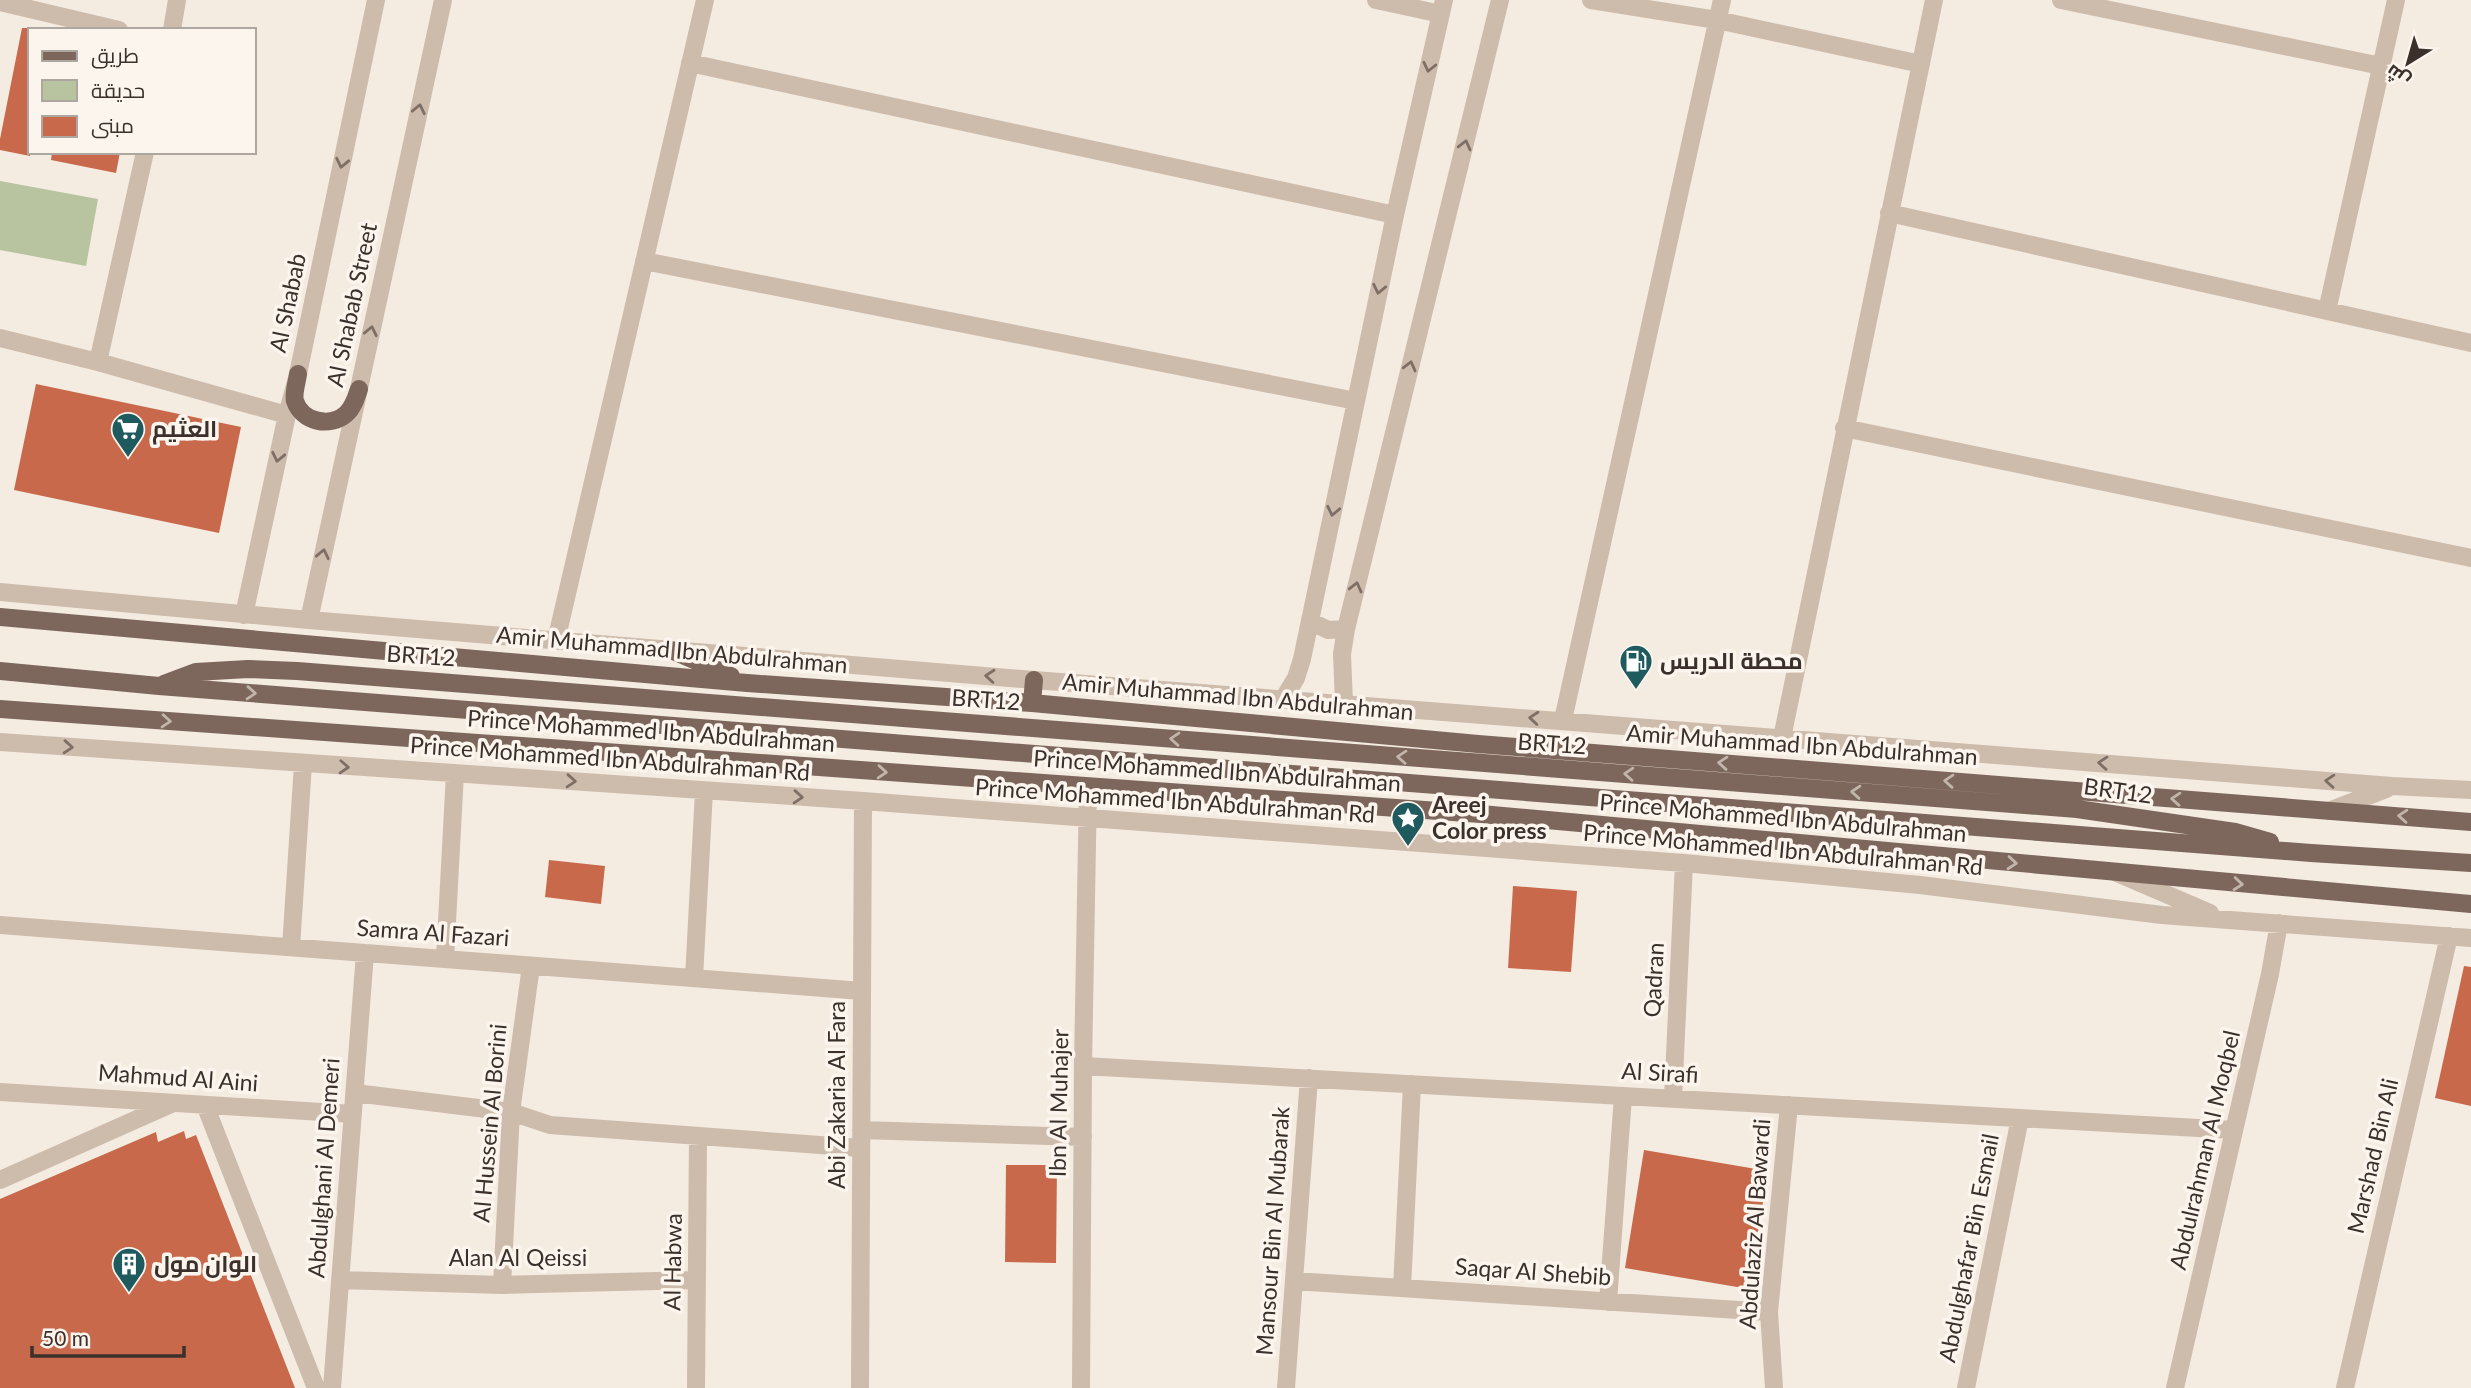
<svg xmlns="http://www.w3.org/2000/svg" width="2471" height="1388" viewBox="0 0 2471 1388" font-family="Lato,Cairo,sans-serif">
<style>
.green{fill:#b8c4a0}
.building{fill:#c8694b}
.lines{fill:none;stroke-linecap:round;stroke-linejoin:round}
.minor{stroke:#cdbbac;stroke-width:18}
.major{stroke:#7d675c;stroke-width:18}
.oneway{stroke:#7d6f65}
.oneway2{stroke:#c2b5ac}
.labels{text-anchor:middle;stroke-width:7;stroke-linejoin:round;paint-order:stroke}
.street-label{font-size:23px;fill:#3b302b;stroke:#fbf5ee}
.poi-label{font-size:23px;font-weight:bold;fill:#3b302b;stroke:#fbf5ee;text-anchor:start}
</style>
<rect width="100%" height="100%" fill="#f4ebe1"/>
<path class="green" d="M 0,181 L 98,199 L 86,266 L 0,250 Z"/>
<path class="building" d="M 22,28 L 30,28 L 30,156 L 0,150 L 0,139 Z
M 52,152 L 120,152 L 116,173 L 51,160 Z
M 36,384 L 241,427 L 219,533 L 14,490 Z
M 549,860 L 605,866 L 601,904 L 545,897 Z
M 1513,886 L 1577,891 L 1571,972 L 1508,968 Z
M 2464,966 L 2471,967 L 2471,1106 L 2435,1098 Z
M 184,1131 L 186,1139 L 196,1135 L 295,1388 L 0,1388 L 0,1199 L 156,1132 L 158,1142 Z
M 1644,1150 L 1768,1171 L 1749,1289 L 1625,1268 Z
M 1006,1165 L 1057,1165 L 1056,1263 L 1005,1262 Z"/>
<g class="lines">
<path class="minor" d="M 1376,0 L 1441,14
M 1591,0 L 1717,20 L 1921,64
M 2061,0 L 2381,66
M 0,2 L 119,30
M 172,30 L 177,0
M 690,63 L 1395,215
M 1889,213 L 2471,343
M 644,261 L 1356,401
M 2327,311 L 2396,0
M 0,338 L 98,362 L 287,415
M 98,362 L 145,152
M 1844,428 L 2471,558
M 0,592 L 309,620 L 1034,680 L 2392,786 L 2471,790
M 244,615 L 287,415 L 298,374 L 376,0
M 309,620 L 443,0
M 1310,621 L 1328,630 L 1346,629
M 556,641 L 705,0
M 1284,698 L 1296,678 L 1302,659 L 1395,215 L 1444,0
M 1344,703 L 1342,654 L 1346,629 L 1500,0
M 1563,720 L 1722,0
M 1782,738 L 1934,0
M 0,742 L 863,801 L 1684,863 L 1920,885 L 2162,915 L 2471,938
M 2329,811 L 2386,789
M 2117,873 L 2210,913
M 0,925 L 862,991
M 291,947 L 303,764
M 445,959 L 455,773
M 694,978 L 704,791
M 1083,1066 L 2234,1130
M 0,1092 L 353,1114
M 355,1093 L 511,1112 L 550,1125 L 861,1148
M 1673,1098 L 1684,863
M 205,1105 L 316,1388
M 861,1130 L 1083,1137
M 0,1180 L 171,1104
M 340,1280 L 502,1285 L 697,1280
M 1294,1281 L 1769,1312
M 502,1285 L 511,1112 L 531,966
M 1402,1288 L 1412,1084
M 1608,1302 L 1623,1096
M 332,1388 L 365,953
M 696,1388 L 698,1136
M 860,1388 L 863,801
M 1081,1388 L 1083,1066 L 1088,787
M 1286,1388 L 1309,1078
M 1774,1388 L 1769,1312 L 1789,1105
M 1966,1388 L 2020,1118
M 2175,1388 L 2270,974 L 2279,923
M 2345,1388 L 2449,936"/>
<path class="major" d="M 298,374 C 297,382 293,394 295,401 C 302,422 330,428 346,414 C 353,408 356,398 359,389
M 0,617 L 747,683 L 1032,703 L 1478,744 L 2471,822
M 671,650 L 731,676
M 0,671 L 159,686 L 2311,853 L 2471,863
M 164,684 L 196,672 L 248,669 L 297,671 L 2077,809 L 2235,832 L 2270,842
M 1032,703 L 1034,680
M 0,709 L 1481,814 L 2471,904"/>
</g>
<defs><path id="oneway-chevron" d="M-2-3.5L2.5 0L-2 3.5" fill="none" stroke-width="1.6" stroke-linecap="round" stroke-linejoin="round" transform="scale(1.75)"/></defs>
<g class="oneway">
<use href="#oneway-chevron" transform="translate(1429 67) rotate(103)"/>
<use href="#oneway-chevron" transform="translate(419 109) rotate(-78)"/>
<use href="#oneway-chevron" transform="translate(1465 145) rotate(-76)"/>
<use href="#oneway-chevron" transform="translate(342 163) rotate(102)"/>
<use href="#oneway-chevron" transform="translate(1379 289) rotate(102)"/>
<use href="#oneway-chevron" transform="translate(371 331) rotate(-78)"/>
<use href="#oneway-chevron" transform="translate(1410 366) rotate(-76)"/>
<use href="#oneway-chevron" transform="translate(278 457) rotate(102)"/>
<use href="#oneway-chevron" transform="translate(1333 511) rotate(102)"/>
<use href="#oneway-chevron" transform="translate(323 554) rotate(-78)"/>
<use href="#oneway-chevron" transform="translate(1356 587) rotate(-76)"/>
<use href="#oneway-chevron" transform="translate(990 676) rotate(-175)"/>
<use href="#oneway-chevron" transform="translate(1534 718) rotate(-175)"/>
<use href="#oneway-chevron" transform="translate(68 747) rotate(4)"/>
<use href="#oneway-chevron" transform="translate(2103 763) rotate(-176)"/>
<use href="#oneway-chevron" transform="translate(344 767) rotate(3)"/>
<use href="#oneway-chevron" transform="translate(571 781) rotate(4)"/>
<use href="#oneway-chevron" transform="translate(2330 781) rotate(-176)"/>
<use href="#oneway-chevron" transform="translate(798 797) rotate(4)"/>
</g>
<g class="oneway2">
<use href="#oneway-chevron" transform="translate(251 693) rotate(4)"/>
<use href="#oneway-chevron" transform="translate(166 721) rotate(4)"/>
<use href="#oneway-chevron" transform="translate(1175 739) rotate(-176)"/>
<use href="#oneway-chevron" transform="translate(1402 757) rotate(-176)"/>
<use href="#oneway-chevron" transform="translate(1723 763) rotate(-176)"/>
<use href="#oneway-chevron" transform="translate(882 772) rotate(4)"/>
<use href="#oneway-chevron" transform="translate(1629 774) rotate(-176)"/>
<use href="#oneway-chevron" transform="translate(1949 781) rotate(-176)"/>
<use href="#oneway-chevron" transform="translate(1856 792) rotate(-176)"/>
<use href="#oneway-chevron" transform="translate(2176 799) rotate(-176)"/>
<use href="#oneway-chevron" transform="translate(2403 816) rotate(-176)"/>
<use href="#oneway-chevron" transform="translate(2012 863) rotate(5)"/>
<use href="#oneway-chevron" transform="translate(2238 884) rotate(5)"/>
</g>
<defs>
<symbol id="supermarket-pin" viewBox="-11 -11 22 30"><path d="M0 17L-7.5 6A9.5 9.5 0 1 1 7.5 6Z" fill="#1f5a5e" stroke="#fbf5ee"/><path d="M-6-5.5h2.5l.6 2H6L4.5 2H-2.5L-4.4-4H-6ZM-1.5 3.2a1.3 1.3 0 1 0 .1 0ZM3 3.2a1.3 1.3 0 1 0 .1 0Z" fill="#fff"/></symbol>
<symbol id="fuel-pin" viewBox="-11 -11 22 30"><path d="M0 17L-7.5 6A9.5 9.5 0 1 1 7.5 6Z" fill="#1f5a5e" stroke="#fbf5ee"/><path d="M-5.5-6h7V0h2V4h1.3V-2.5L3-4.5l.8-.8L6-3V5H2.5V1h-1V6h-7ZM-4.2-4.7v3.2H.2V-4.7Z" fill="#fff"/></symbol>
<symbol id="sight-pin" viewBox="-11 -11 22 30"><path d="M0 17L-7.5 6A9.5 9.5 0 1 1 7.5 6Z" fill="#1f5a5e" stroke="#fbf5ee"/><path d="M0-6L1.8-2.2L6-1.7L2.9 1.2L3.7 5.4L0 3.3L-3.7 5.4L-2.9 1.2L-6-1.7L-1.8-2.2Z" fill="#fff"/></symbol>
<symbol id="building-pin" viewBox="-11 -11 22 30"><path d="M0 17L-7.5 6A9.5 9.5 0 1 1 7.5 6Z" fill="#1f5a5e" stroke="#fbf5ee"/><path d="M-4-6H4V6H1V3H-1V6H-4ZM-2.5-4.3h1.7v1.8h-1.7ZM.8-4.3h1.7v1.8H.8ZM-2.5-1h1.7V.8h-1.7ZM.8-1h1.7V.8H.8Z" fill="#fff"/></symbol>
</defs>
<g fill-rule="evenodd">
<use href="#supermarket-pin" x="109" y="410" width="38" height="52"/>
<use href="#fuel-pin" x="1617" y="642" width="38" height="52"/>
<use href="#sight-pin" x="1389" y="799" width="38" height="52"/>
<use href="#building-pin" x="110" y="1245" width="38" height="52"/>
</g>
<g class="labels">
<g class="street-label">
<text transform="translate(288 303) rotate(-78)" y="8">Al Shabab</text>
<text transform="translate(352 305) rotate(-78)" y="8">Al Shabab Street</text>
<text transform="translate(672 650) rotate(5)" y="8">Amir Muhammad Ibn Abdulrahman</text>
<text transform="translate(421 656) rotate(4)" y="8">BRT12</text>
<text transform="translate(1238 697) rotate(5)" y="8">Amir Muhammad Ibn Abdulrahman</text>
<text transform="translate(986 700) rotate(4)" y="8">BRT12</text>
<text transform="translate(651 731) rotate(4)" y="8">Prince Mohammed Ibn Abdulrahman</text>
<text transform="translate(1552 744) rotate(4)" y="8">BRT12</text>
<text transform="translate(1802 745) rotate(4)" y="8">Amir Muhammad Ibn Abdulrahman</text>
<text transform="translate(610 759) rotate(4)" y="8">Prince Mohammed Ibn Abdulrahman Rd</text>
<text transform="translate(1217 771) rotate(4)" y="8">Prince Mohammed Ibn Abdulrahman</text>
<text transform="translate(2118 791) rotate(8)" y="8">BRT12</text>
<text transform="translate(1175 801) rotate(4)" y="8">Prince Mohammed Ibn Abdulrahman Rd</text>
<text transform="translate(1783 818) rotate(5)" y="8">Prince Mohammed Ibn Abdulrahman</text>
<text transform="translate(1783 850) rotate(5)" y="8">Prince Mohammed Ibn Abdulrahman Rd</text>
<text transform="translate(433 933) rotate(4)" y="8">Samra Al Fazari</text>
<text transform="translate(1654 980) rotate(-87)" y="8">Qadran</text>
<text transform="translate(1660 1073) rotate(3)" y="8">Al Sirafi</text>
<text transform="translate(178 1078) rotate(4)" y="8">Mahmud Al Aini</text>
<text transform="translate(837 1095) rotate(-90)" y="8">Abi Zakaria Al Fara</text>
<text transform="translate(1059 1103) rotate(-89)" y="8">Ibn Al Muhajer</text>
<text transform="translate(490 1123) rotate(-85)" y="8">Al Hussein Al Borini</text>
<text transform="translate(2205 1150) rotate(-77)" y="8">Abdulrahman Al Moqbel</text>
<text transform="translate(2373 1156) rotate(-77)" y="8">Marshad Bin Ali</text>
<text transform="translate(324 1168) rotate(-86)" y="8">Abdulghani Al Demeri</text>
<text transform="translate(1755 1224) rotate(-86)" y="8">Abdulaziz Al Bawardi</text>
<text transform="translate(1273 1231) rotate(-86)" y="8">Mansour Bin Al Mubarak</text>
<text transform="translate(1969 1248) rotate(-79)" y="8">Abdulghafar Bin Esmail</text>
<text x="518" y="1266">Alan Al Qeissi</text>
<text transform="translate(673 1262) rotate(-89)" y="8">Al Habwa</text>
<text transform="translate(1533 1272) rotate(4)" y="8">Saqar Al Shebib</text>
</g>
<g class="poi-label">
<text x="152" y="437">العثيم</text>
<text x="1660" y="669">محطة الدريس</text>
<text x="1432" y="813">Areej<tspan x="1432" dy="26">Color press</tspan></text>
<text x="154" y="1272">الوان مول</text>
</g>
</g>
<rect x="28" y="28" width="228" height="126" fill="#fbf5ee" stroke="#aea6a0" stroke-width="2"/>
<rect x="42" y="51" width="35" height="10" fill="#7d675c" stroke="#aea6a0" stroke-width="2"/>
<text x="91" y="63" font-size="21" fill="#3b302b">طريق</text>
<rect x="42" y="80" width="35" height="21" fill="#b8c4a0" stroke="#aea6a0" stroke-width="2"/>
<text x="91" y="98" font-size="21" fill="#3b302b">حديقة</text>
<rect x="42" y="116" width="35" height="21" fill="#c8694b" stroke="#aea6a0" stroke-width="2"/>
<text x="91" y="133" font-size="21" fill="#3b302b">مبنى</text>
<g transform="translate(2408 63) rotate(217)" stroke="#fbf5ee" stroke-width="5" paint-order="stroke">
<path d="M0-5L12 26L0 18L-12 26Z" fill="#3b302b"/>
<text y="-10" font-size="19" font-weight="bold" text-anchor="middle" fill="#3b302b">ش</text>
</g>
<path d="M32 1346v10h152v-10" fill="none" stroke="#3b302b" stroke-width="3.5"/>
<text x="42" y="1346" font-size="21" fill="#3b302b" stroke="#fbf5ee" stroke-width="5" paint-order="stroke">50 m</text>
</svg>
